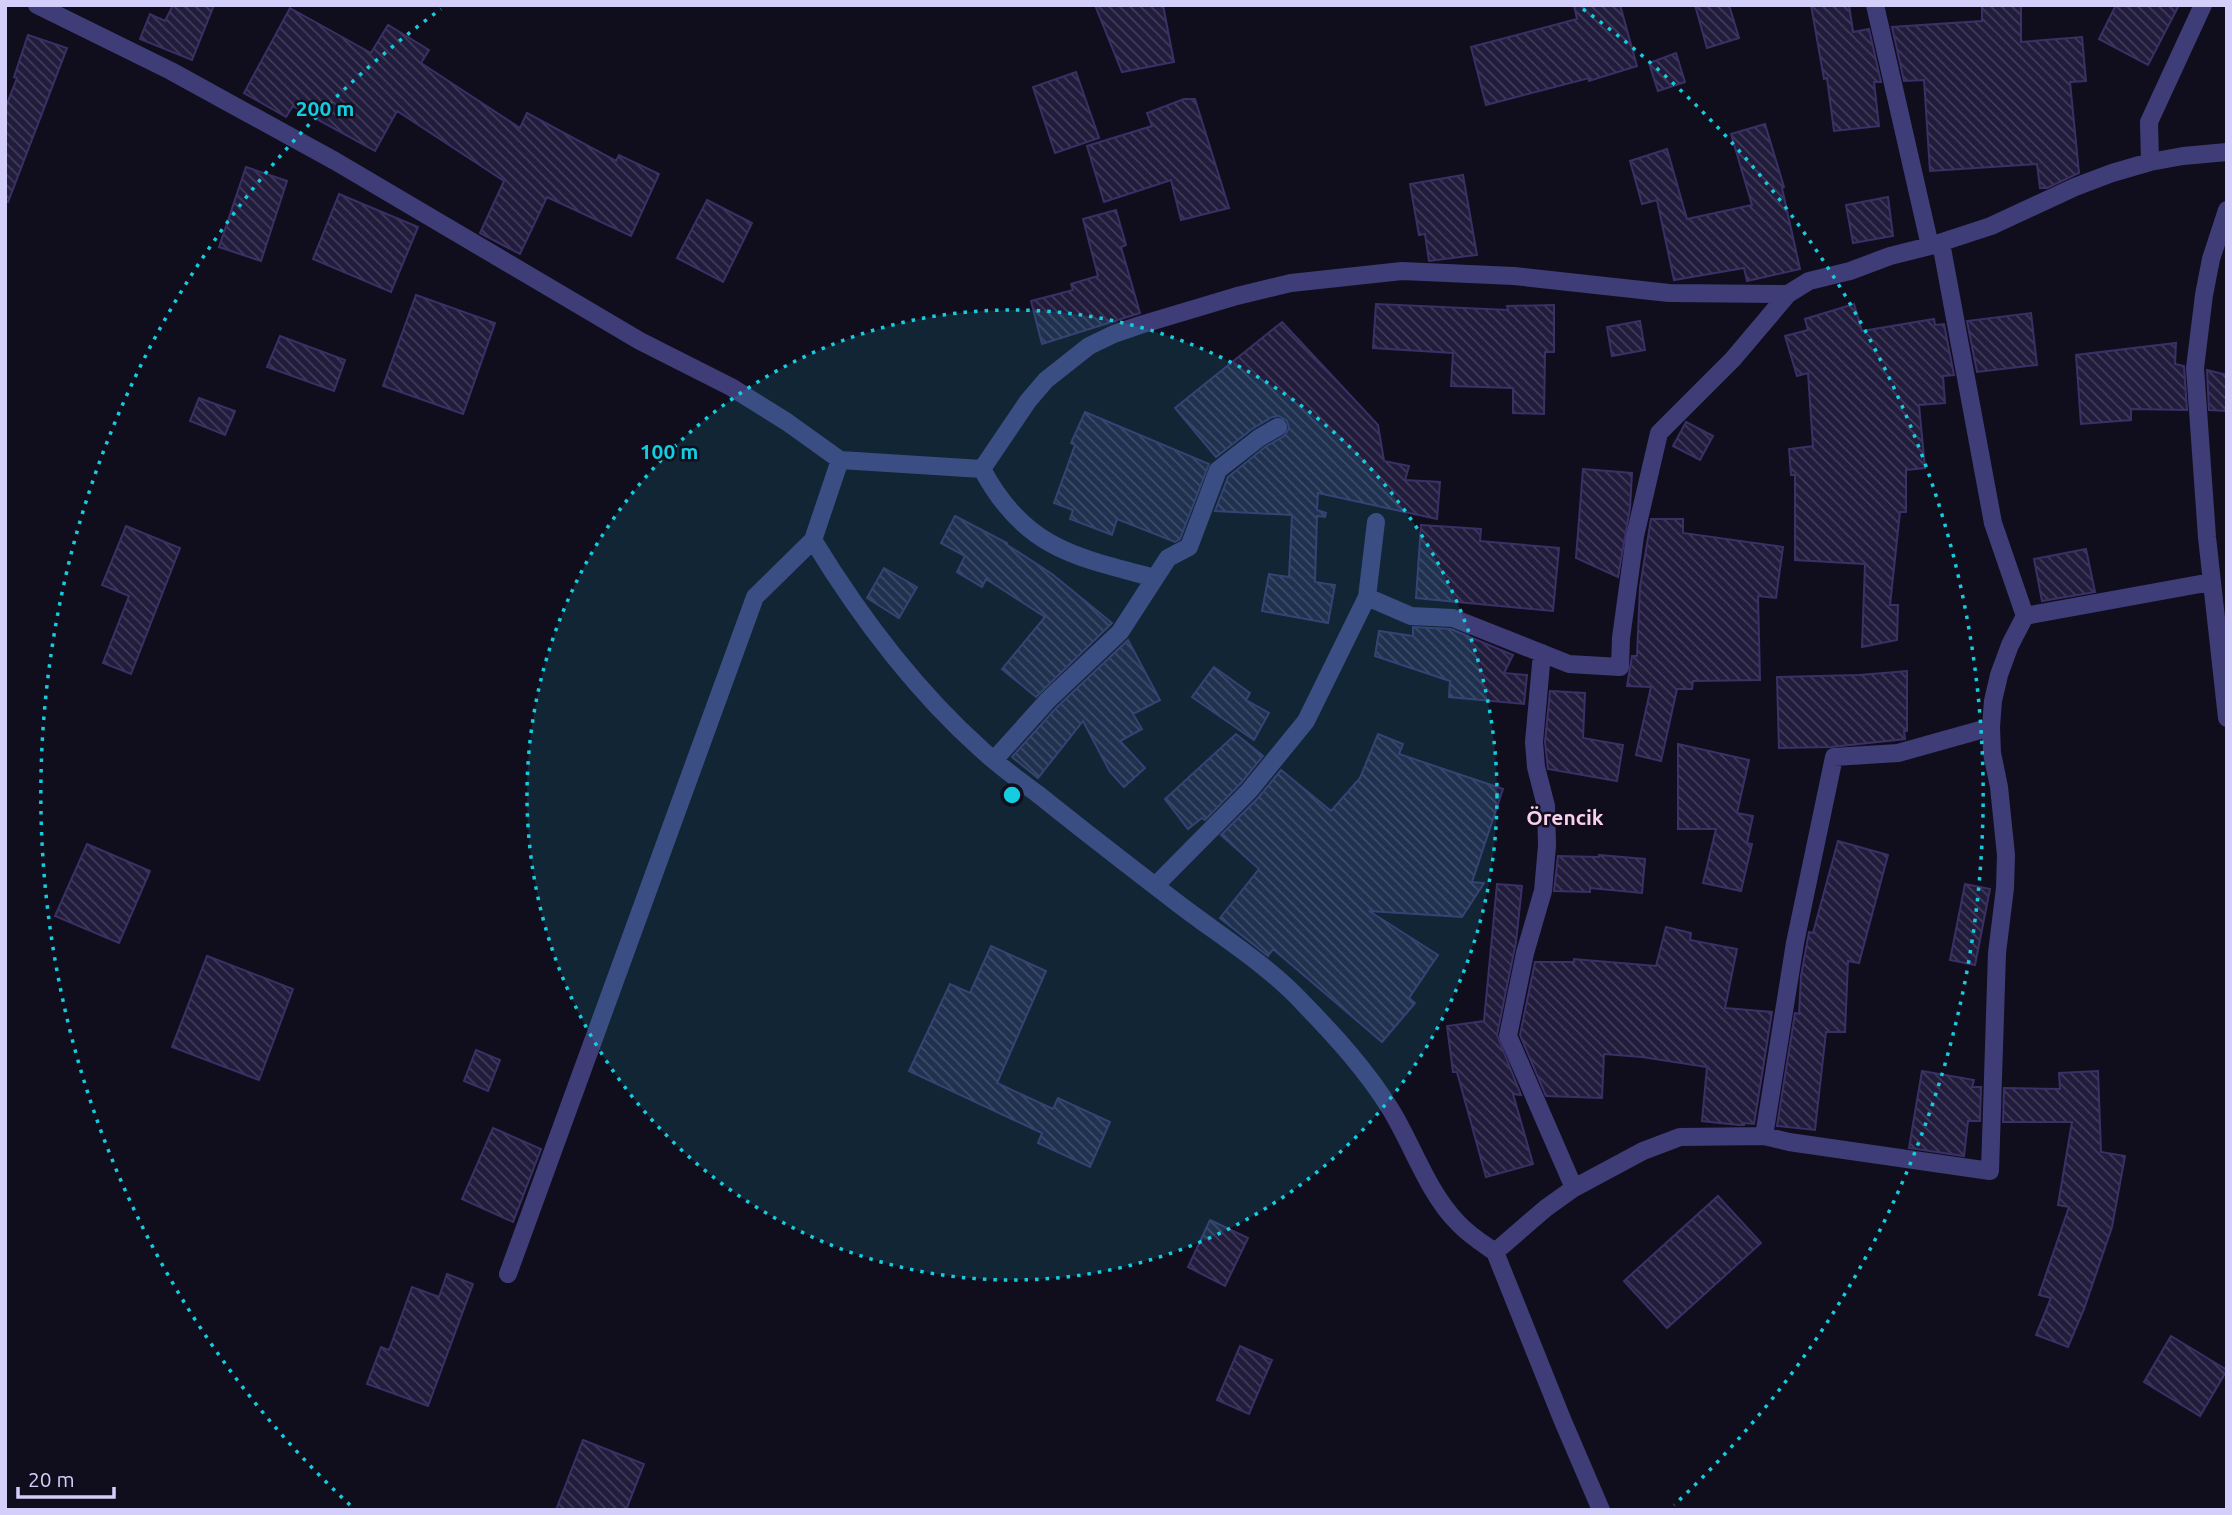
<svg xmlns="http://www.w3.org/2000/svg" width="2232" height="1515" viewBox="0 0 2232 1515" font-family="Ubuntu,sans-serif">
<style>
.building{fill:url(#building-back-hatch);stroke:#3a3066;stroke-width:2}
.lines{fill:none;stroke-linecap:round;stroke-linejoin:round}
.minor{stroke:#3f3d78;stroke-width:18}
.ring{fill:none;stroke:#15cde0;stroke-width:3.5;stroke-dasharray:3.5 7}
.labels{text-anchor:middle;stroke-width:5;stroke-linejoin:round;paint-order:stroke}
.quarter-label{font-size:21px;font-weight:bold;fill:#fbd0eb;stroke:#100e1d}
.centre{fill:#15cde0;stroke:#100e1d;stroke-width:3.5}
.ring-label{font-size:21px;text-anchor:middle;font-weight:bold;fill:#15cde0;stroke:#100e1d;stroke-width:5;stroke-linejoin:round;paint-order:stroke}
</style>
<defs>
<pattern id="building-back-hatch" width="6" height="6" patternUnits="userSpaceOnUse" patternTransform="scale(1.75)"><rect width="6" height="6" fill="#221c3c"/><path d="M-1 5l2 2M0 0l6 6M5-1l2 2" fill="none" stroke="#413c59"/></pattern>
</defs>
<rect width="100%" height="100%" fill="#100e1d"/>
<path class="building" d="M 173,5 L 214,5 L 192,60 L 140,39 L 150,14 L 165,21 Z
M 1095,5 L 1163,5 L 1174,62 L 1122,72 Z
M 1574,5 L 1620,5 L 1637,66 L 1589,81 L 1589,78 L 1486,105 L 1471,47 L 1577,19 Z
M 1695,5 L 1729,5 L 1739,38 L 1707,48 Z
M 1811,5 L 1849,5 L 1853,32 L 1869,29 L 1881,82 L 1874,82 L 1879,126 L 1834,131 L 1827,78 L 1824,79 Z
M 1982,5 L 2021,5 L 2021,42 L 2082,37 L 2086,81 L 2070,82 L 2079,173 L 2047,188 L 2040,188 L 2037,164 L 1930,171 L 1924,80 L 1904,81 L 1892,27 L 1982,21 Z
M 2116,5 L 2179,5 L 2148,65 L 2099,39 Z
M 290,8 L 371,53 L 388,25 L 429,50 L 421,63 L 520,128 L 527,113 L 616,161 L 619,155 L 659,174 L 631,236 L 547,197 L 520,254 L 480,233 L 504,181 L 397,111 L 375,151 L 293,106 L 286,117 L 244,93 Z
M 28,35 L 67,48 L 8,202 L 5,201 L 5,109 L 17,78 L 14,77 Z
M 1676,53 L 1685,82 L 1658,91 L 1649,63 Z
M 1076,72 L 1099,138 L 1055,153 L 1033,87 Z
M 1184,99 L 1195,99 L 1229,208 L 1181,220 L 1171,180 L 1104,202 L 1087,146 L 1152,126 L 1147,113 Z
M 1765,124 L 1784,187 L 1782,188 L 1800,269 L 1747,281 L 1744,268 L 1674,280 L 1657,200 L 1642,204 L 1630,161 L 1667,149 L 1687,219 L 1752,205 L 1731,134 Z
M 246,167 L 287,181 L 261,261 L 219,247 Z
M 1463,175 L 1477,255 L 1429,261 L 1425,234 L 1419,235 L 1410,184 Z
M 339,194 L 418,227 L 391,292 L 313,259 Z
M 1888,197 L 1893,236 L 1853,243 L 1846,205 Z
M 707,200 L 752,223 L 723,282 L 677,258 Z
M 1116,210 L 1126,245 L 1121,247 L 1140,313 L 1042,344 L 1031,301 L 1073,290 L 1071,284 L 1098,276 L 1083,219 Z
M 416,295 L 495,323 L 463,414 L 383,386 Z
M 1376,304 L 1508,310 L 1507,306 L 1554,305 L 1554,352 L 1545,352 L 1544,414 L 1513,413 L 1513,388 L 1451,386 L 1453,353 L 1373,348 Z
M 1854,304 L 1862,331 L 1934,319 L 1935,325 L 1944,324 L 1954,375 L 1943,376 L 1945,403 L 1919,405 L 1925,468 L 1906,470 L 1906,512 L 1900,512 L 1890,605 L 1898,605 L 1897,640 L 1862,647 L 1865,564 L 1795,560 L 1795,475 L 1791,475 L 1789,449 L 1813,446 L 1808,373 L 1797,376 L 1785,336 L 1808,330 L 1805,319 Z
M 2031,313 L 2037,365 L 1977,372 L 1967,321 Z
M 1640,321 L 1645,350 L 1612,356 L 1607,327 Z
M 1282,322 L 1378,425 L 1384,461 L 1409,466 L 1405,480 L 1440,482 L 1437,519 L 1318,493 L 1317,510 L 1326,513 L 1325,517 L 1317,516 L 1315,582 L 1335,585 L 1328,623 L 1262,611 L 1269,574 L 1289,577 L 1292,515 L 1215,511 L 1228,477 L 1265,447 L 1284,436 L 1289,428 L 1287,421 L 1279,416 L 1272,417 L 1252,429 L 1216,457 L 1175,408 Z
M 280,336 L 345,360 L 334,391 L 267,367 Z
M 2176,343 L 2175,364 L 2184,366 L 2187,410 L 2131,409 L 2131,420 L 2081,424 L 2076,355 Z
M 2207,370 L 2227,375 L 2227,411 L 2209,410 Z
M 199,398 L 235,411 L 225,435 L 190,421 Z
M 1085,412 L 1209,464 L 1180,539 L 1175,542 L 1117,519 L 1112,535 L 1070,519 L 1073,510 L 1054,503 L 1075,445 L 1071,443 Z
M 1686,422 L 1713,436 L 1700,460 L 1673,446 Z
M 1583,469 L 1632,473 L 1630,508 L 1618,577 L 1576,558 Z
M 955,516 L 1007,543 L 1006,544 L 1052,574 L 1112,623 L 1036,697 L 1002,669 L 1045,617 L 986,579 L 982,587 L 957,572 L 965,556 L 941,543 Z
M 1651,519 L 1683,519 L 1683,533 L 1783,547 L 1776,598 L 1758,596 L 1760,680 L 1693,681 L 1692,689 L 1677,689 L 1661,761 L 1636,755 L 1651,687 L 1627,686 L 1632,656 L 1637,656 L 1640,587 Z
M 1421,525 L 1481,529 L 1480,541 L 1559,548 L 1553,611 L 1416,598 Z
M 126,526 L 180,548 L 131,674 L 103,663 L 129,596 L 102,585 Z
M 2086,549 L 2095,592 L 2042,601 L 2034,559 Z
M 884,568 L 917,587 L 899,618 L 867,598 Z
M 1413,627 L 1451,629 L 1513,655 L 1504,673 L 1527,675 L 1524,704 L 1449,697 L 1450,681 L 1375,656 L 1379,631 L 1413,636 Z
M 1128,640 L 1160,700 L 1133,714 L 1142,729 L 1120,741 L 1145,768 L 1124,787 L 1110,772 L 1083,721 L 1038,778 L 1012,757 L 1056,708 Z
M 1214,667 L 1250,693 L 1246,700 L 1269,713 L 1254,740 L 1192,697 Z
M 1907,671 L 1907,731 L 1904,731 L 1905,739 L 1831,747 L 1779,748 L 1777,677 L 1859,675 Z
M 1550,691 L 1585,693 L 1583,738 L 1623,745 L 1617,781 L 1548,769 L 1545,742 Z
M 1236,734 L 1263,756 L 1241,783 L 1205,820 L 1202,818 L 1188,829 L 1165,799 Z
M 1378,734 L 1403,744 L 1399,754 L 1503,789 L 1472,882 L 1484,883 L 1462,917 L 1369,911 L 1438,955 L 1409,998 L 1415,1003 L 1382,1042 L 1273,949 L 1268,956 L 1220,918 L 1259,869 L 1221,835 L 1258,798 L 1281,770 L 1331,811 L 1360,778 Z
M 1678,744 L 1749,760 L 1737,813 L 1753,816 L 1747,843 L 1752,844 L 1741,891 L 1703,883 L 1716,829 L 1678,829 Z
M 1838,841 L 1888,855 L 1859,963 L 1848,961 L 1845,1032 L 1826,1032 L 1815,1130 L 1777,1126 L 1795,1013 L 1799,1014 L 1801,976 L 1809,932 L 1813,933 Z
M 87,844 L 150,871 L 119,943 L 55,916 Z
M 1599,855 L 1645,859 L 1642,893 L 1590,888 L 1590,892 L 1554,891 L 1558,856 L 1599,857 Z
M 1497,884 L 1522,886 L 1516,942 L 1497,1035 L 1521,1095 L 1513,1094 L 1533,1164 L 1486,1177 L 1457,1072 L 1453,1072 L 1447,1026 L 1484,1021 Z
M 1965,884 L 1990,889 L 1975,965 L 1950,960 Z
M 1666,927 L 1691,933 L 1690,940 L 1737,949 L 1725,1008 L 1772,1012 L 1754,1124 L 1744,1123 L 1744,1125 L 1739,1125 L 1702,1121 L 1707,1067 L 1642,1057 L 1604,1054 L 1602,1098 L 1546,1096 L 1520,1035 L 1535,962 L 1574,962 L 1574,959 L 1656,966 Z
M 991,946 L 1046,971 L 997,1083 L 1053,1109 L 1058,1098 L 1110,1122 L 1090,1167 L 1038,1143 L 1042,1133 L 909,1071 L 950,984 L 970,993 Z
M 207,956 L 293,989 L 259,1080 L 172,1047 Z
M 476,1050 L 500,1060 L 488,1091 L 464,1081 Z
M 1922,1071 L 1974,1080 L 1972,1087 L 1981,1087 L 1980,1121 L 1968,1121 L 1964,1156 L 1909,1148 Z
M 2098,1071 L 2101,1152 L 2125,1156 L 2112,1227 L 2084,1309 L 2068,1347 L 2036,1335 L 2051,1298 L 2039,1295 L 2069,1207 L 2058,1205 L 2072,1122 L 2003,1122 L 2004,1088 L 2060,1089 L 2059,1073 Z
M 493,1128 L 541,1149 L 513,1222 L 462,1199 Z
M 1718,1196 L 1761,1243 L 1667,1328 L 1624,1281 Z
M 1210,1220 L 1248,1238 L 1225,1286 L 1188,1267 Z
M 447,1274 L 473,1284 L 428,1406 L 367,1384 L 381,1347 L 389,1350 L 412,1287 L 439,1297 Z
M 2171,1336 L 2227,1370 L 2200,1416 L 2144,1382 Z
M 1240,1346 L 1272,1360 L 1249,1414 L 1217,1400 Z
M 583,1440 L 644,1464 L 626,1510 L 556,1510 Z"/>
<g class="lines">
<path class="minor" d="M 37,5 L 171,71 L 335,161 L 640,341 L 731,387 L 787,422 L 840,460 L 982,469
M 1875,5 L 1930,246
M 2150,162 L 2149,122 L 2203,5
M 2227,210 L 2211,259 L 2204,295 L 2195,368 L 2207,537 L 2227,718
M 840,460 L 813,540 C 860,617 914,689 981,749 C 999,766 1019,780 1039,795 C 1085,832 1133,869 1180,905 C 1222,937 1268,965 1304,1004 C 1336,1037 1367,1071 1391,1110 C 1413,1146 1428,1193 1458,1223 C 1469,1235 1482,1243 1495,1252 L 1562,1419 L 1601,1510
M 982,469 L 1028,401 L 1046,380 L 1089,346 L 1114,334 L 1140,325 L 1237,296 L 1291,283 L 1402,271 L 1514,276 L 1669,293 L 1788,294 L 1809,281 L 1850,271 L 1890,256 L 1930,246 L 1991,226 L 2075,187 L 2112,173 L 2150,162 L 2183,156 L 2227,152
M 982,469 C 1024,548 1075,557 1155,578
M 1367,597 L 1411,616 L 1453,618 L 1569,664 L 1620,667 L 1621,638 L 1635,536 L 1659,433 L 1733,359 L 1788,294
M 2025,616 L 2211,582
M 1542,653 L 1534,742 L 1536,767 L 1546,806 L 1547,846 L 1543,891 L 1525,953 L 1508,1036 L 1574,1188
M 994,760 L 1048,700 L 1120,632 L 1168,558 L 1189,547 L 1218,470 L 1259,438 L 1278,427
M 1156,885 L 1249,791 L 1306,721 L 1367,597 L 1376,522
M 1764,1136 L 1795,943 L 1834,757 L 1898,753 L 1991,727
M 1495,1252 L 1546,1208 L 1574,1188 L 1643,1151 L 1680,1137 L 1764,1136 L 1789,1142 L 1990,1171 L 1997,953 L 2005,888 L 2006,855 L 1999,787 L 1992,753 L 1991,727 L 1993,701 L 1999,675 L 2010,645 L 2025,616 L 1993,523 L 1941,243
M 508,1274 L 755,597 L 813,540"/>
</g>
<circle cx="1012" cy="795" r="485" fill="#15cde0" fill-opacity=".12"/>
<g class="ring">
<circle cx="1012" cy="795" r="485"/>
<path d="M350 1505A971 971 0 0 1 441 9M1583 9A971 971 0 0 1 1674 1505"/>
</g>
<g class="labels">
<g class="quarter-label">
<text x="1565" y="825">Örencik</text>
</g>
</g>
<circle cx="1012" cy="795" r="10" class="centre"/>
<g class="ring-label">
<text x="325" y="116">200 m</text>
<text x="669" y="459">100 m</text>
</g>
<rect width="2232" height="1515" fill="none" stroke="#d3cffa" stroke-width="14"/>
<path d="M18 1487v10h96v-10" fill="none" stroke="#d3cffa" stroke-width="3.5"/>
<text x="28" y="1487" font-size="21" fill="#d3cffa" stroke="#100e1d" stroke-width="5" paint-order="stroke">20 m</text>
</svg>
